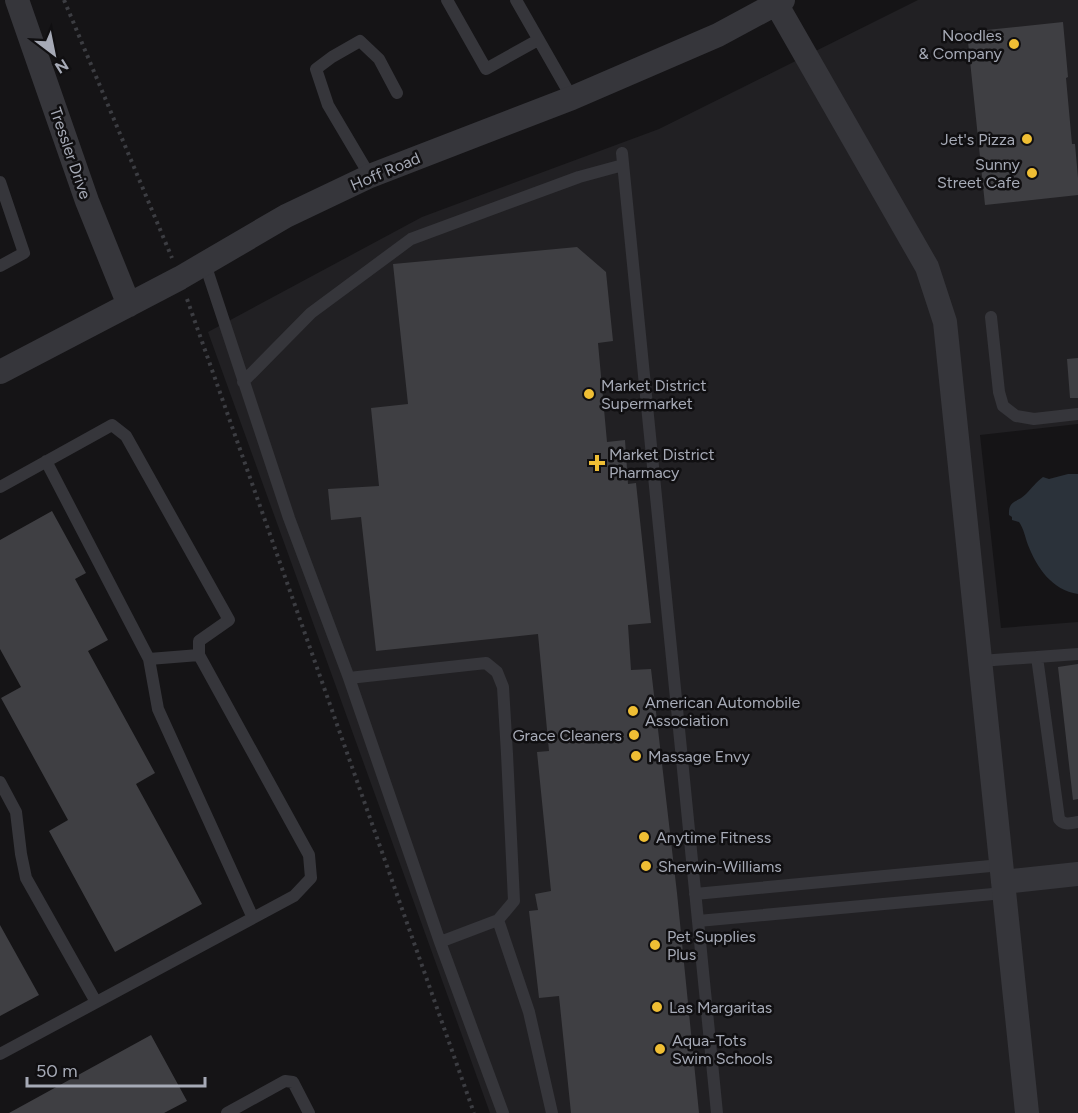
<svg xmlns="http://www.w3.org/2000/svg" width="1078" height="1113" viewBox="0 0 1078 1113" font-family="Figtree,sans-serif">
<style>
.built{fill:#212023}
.water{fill:#2b323a}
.building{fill:#3f3f43}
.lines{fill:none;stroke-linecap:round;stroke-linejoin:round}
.path{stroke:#3c3d42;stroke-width:4;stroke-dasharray:3 4.5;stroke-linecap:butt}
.lane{stroke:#36363b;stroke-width:12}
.street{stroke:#36363b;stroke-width:24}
.poi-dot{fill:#efbe34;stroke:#100f11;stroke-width:2}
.labels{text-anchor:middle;stroke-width:5;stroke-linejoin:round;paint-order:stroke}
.poi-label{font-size:16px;fill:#a6aab6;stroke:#100f11;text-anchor:start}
.street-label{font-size:16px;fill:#a6aab6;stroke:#100f11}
</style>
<rect width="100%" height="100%" fill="#151416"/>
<path class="built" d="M 918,0 L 1078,0 L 1078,424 L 980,435 L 1001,628 L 1078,622 L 1078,1113 L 490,1113 L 208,332 L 422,217 L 659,129 Z"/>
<path class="water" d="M 1068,474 L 1078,474 L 1078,594 C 1052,590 1037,568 1028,545 C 1025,537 1024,529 1019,522 L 1012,520 L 1012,517 L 1009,515 C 1008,500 1017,503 1026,494 C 1032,488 1036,482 1043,477 L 1049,479 Z"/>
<path class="building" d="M 1063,22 L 1068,77 L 1066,78 L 1072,144 L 1075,144 L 1078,178 L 1078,195 L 985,205 L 967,32 Z
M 577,247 L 606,272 L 613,341 L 598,343 L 607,442 L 625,440 L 628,484 L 636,483 L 651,623 L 628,625 L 631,670 L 651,669 L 677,893 L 699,1113 L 571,1113 L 559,996 L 539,998 L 529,911 L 538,910 L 535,894 L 551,891 L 537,752 L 549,751 L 538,634 L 376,651 L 361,517 L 331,520 L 328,489 L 379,486 L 371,408 L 408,404 L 393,264 Z
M 1078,358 L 1078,398 L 1070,398 L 1067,359 Z
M 52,511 L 86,573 L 75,579 L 108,640 L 88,651 L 155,773 L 136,784 L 202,904 L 115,952 L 49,831 L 68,820 L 1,698 L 21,687 L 0,649 L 0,540 Z
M 1078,664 L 1078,799 L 1073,800 L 1058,667 Z
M 0,925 L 39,995 L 0,1016 Z
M 151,1035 L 187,1101 L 164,1113 L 9,1113 Z"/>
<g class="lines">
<path class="path" d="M 64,0 L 172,258
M 187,299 L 474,1113"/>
<path class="lane" d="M 447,0 L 486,69 L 538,40
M 516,0 L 572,98
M 622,153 L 717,1113
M 370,176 L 328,105 L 316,69 L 332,57 L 360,41 L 379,59 L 397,93
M 0,182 L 24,253 L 0,266
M 205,264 L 289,518 L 349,678 L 440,942 L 503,1113
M 991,317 L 999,392 L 1003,406 L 1016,416 L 1034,419 L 1078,414
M 243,382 L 311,313 L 411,239 L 579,177 L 623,165
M 46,461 L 149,659 L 158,709 L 253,918
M 0,487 L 112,425 L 126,436 L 229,620 L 199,641 L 199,655 L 309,855 L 311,878 L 294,896 L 0,1054
M 1037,657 L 1078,654
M 149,659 L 199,655
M 980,661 L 1037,657 L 1059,819 C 1064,826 1071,823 1078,822
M 349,678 L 486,663 L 497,672 L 503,687 L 507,754 L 514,901 L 498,920 L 440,942
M 0,782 L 16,812 L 21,854 L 26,878 L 96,1002
M 695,894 L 1001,865
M 498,920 L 529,1012 L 552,1113
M 698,921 L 1004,893
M 227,1113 L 285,1081 L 293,1082 L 309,1113"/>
<path class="street" d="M 17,0 L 87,201 L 129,305
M 774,0 L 927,267 L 945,322 L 1027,1113
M 0,372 L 180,278 L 286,216 L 370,176 L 572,98 L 718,35 L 783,0
M 1003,882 L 1078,874"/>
</g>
<g class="poi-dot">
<circle cx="1014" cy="44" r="6"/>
<circle cx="1027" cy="139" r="6"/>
<circle cx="1032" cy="173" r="6"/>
<circle cx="589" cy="394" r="6"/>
<path d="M594 454h6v6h6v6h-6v6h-6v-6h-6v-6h6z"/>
<circle cx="633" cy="711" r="6"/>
<circle cx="634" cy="735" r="6"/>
<circle cx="636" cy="756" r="6"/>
<circle cx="644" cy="837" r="6"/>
<circle cx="646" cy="866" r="6"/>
<circle cx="655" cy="945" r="6"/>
<circle cx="657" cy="1007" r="6"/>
<circle cx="660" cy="1049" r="6"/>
</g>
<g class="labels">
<g class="poi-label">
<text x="1002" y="41" text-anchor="end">Noodles<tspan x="1002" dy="18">&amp; Company</tspan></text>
<text x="1015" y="145" text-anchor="end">Jet's Pizza</text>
<text x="1020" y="170" text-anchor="end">Sunny<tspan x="1020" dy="18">Street Cafe</tspan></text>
<text x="601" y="391">Market District<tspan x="601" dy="18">Supermarket</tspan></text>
<text x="609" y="460">Market District<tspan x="609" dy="18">Pharmacy</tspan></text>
<text x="645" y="708">American Automobile<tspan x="645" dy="18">Association</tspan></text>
<text x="622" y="741" text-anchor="end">Grace Cleaners</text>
<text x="648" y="762">Massage Envy</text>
<text x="656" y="843">Anytime Fitness</text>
<text x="658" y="872">Sherwin-Williams</text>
<text x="667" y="942">Pet Supplies<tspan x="667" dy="18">Plus</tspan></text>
<text x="669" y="1013">Las Margaritas</text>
<text x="672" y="1046">Aqua-Tots<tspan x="672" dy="18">Swim Schools</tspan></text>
</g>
<g class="street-label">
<text transform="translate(71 153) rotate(71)" y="6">Tressler Drive</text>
<text transform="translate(385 171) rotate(-23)" y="6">Hoff Road</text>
</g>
</g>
<g transform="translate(54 54) rotate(148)" stroke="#100f11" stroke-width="4.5" paint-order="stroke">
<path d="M0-4.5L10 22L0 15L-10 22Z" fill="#a6aab6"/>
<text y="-9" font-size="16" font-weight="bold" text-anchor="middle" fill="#a6aab6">N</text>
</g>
<path d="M27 1077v9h178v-9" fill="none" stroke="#a6aab6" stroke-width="3"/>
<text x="36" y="1077" font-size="18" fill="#a6aab6" stroke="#100f11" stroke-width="4.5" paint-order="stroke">50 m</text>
</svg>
